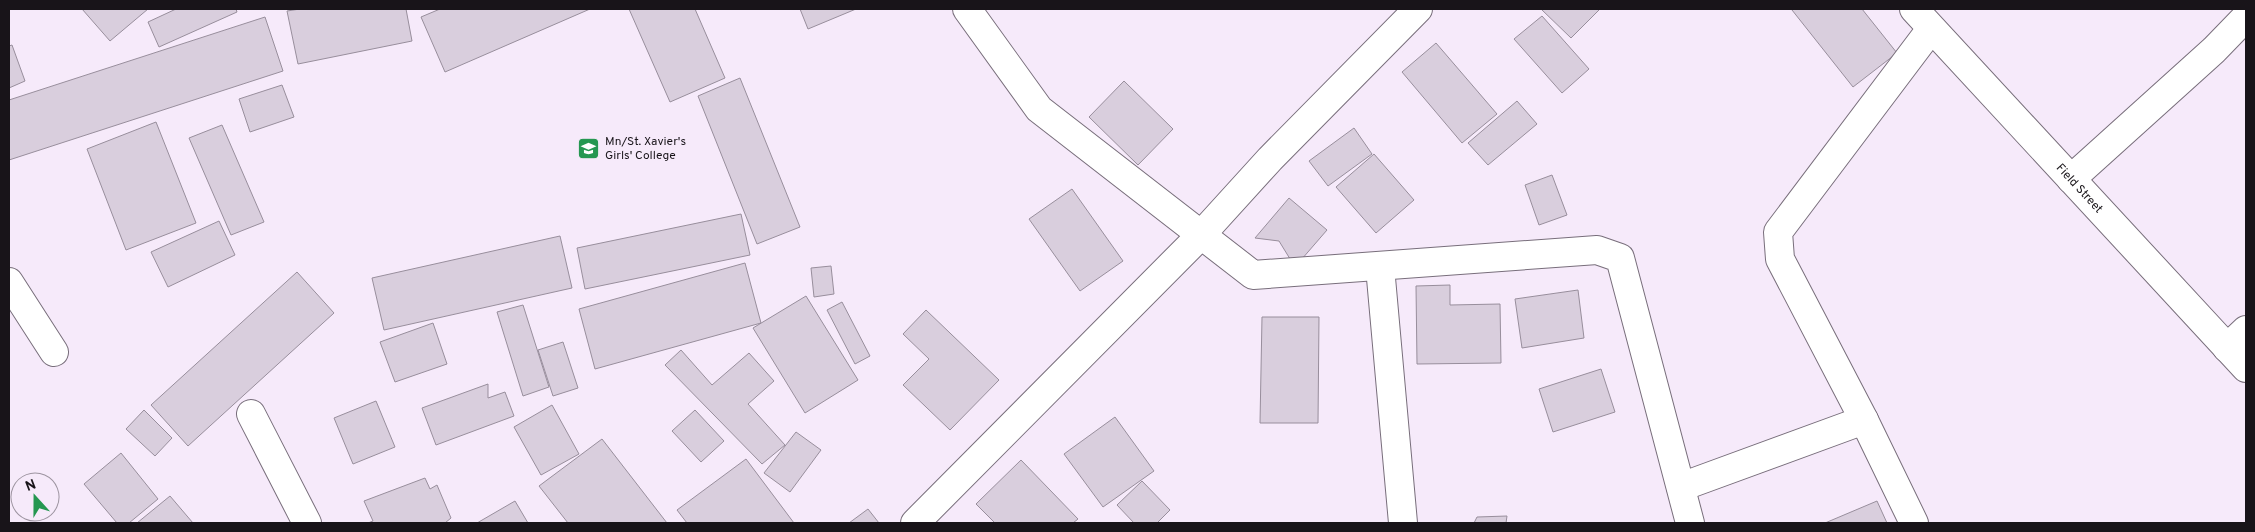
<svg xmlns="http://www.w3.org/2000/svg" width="2255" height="532" viewBox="0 0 2255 532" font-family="Overpass,sans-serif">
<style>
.building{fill:#d9cedd;stroke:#988e9c}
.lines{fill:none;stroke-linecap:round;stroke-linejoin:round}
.minor-casing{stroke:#786e7b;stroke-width:30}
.minor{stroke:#fff;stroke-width:28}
.labels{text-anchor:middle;stroke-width:4;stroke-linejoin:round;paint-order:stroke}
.poi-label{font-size:12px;fill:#181419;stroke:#f6eafa;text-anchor:start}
.street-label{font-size:12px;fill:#181419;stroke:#f6eafa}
</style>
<rect width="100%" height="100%" fill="#f6eafa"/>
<path class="building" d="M 82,9 L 148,9 L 110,41 Z
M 176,9 L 236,9 L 237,12 L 159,47 L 148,22 Z
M 300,9 L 406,9 L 412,41 L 298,64 L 287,11 Z
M 440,9 L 590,9 L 445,72 L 421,17 Z
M 629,9 L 695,9 L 725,78 L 670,102 Z
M 800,9 L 856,9 L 808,29 Z
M 1541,9 L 1600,9 L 1571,38 Z
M 1794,9 L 1862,9 L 1897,53 L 1853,87 L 1792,10 Z
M 1542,16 L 1589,69 L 1562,93 L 1514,39 Z
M 265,17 L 283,71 L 9,160 L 9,100 Z
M 1436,43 L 1497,114 L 1462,143 L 1402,72 Z
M 12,45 L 25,81 L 9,88 L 9,46 Z
M 740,78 L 800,227 L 757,244 L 698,96 Z
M 1124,81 L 1173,129 L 1138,165 L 1089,117 Z
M 282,85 L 294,117 L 250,132 L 239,99 Z
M 1517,101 L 1537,124 L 1488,165 L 1468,143 Z
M 156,122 L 196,223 L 126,250 L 87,149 Z
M 222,125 L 264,222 L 231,235 L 189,138 Z
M 1354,128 L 1372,154 L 1328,186 L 1309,161 Z
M 1374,154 L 1414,200 L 1376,233 L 1336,187 Z
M 1552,175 L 1567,215 L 1539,225 L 1525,185 Z
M 1072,189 L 1123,261 L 1080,291 L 1029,219 Z
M 1289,198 L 1327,230 L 1295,267 L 1279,241 L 1255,238 Z
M 741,214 L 750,255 L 585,289 L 577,248 Z
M 219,221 L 235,255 L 168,287 L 151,252 Z
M 560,236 L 572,288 L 384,330 L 372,278 Z
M 745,263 L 761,323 L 595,369 L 579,309 Z
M 831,266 L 834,294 L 814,297 L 811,268 Z
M 297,272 L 334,313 L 188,446 L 151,405 Z
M 1450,285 L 1450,305 L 1500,304 L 1501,363 L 1417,364 L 1416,286 Z
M 1578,290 L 1584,338 L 1522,348 L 1515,299 Z
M 806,296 L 858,380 L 805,413 L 753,328 Z
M 842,302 L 870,356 L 855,364 L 827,310 Z
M 523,305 L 549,387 L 523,396 L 497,312 Z
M 926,310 L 999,380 L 950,430 L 903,385 L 929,359 L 903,334 Z
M 1262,317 L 1319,317 L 1318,423 L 1260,423 Z
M 433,323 L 447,364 L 395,382 L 380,342 Z
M 563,342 L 578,388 L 553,396 L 538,350 Z
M 681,350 L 712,385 L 749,353 L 774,381 L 748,404 L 785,445 L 762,464 L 665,365 Z
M 1601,369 L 1615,412 L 1553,432 L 1539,389 Z
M 488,384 L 488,398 L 505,392 L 514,416 L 436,445 L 422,408 Z
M 376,401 L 395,447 L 353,464 L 334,418 Z
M 552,405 L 579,454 L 541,475 L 514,427 Z
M 144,410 L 172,438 L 155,456 L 126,429 Z
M 695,410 L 724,441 L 701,462 L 672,431 Z
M 1115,417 L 1154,471 L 1103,507 L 1064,454 Z
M 796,432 L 821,450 L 790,492 L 764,473 Z
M 602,439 L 667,523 L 568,523 L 539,486 Z
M 121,453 L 158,499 L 129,523 L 117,523 L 84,484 Z
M 746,459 L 794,523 L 687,523 L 677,510 Z
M 1021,460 L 1078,519 L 1073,523 L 995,523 L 976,504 Z
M 425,478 L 430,489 L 437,485 L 451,518 L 445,523 L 368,523 L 373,521 L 364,501 Z
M 1142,481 L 1170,510 L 1157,523 L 1134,523 L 1117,505 Z
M 170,496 L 193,523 L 137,523 Z
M 515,501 L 528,523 L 477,523 Z
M 1877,501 L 1887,523 L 1825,523 Z
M 868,509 L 879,523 L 849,523 Z
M 1507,516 L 1506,523 L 1474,523 L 1477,517 Z"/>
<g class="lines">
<defs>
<g id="minor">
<path d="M 967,9 L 1039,109 L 1253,275 L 1597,250 L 1620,258 L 1690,523"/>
<path id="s1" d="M 1914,9 L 2246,368"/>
<path d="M 2071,179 L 2214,50 L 2246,17"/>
<path d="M 1380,267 L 1403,523"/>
<path d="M 9,282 L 54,352"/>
<path d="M 2227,348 L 2246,330"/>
<path d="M 251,414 L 307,523"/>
<path d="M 1681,487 L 1864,420"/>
<path d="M 915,523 L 1200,236 L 1270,159 L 1418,9"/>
<path d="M 1914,523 L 1864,420 L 1780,259 L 1778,232 L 1931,29"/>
</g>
</defs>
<use href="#minor" class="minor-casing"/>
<use href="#minor" class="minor"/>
</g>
<defs>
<symbol id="school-square" viewBox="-11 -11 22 22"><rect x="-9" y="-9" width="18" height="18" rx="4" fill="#259751" stroke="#f6eafa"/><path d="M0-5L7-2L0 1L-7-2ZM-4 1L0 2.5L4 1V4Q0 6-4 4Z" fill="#fff"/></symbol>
</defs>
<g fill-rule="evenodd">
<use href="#school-square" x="576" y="136" width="25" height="25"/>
</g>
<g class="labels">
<g class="poi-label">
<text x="605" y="145">Mn/St. Xavier's<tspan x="605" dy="14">Girls' College</tspan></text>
</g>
<g class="street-label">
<text dy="4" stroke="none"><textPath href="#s1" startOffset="244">Field Street</textPath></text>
</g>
</g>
<rect width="2255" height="532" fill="none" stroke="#181419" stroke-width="20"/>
<g transform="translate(35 497) rotate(339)"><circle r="24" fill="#f6eafa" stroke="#9d94a0"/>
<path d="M0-4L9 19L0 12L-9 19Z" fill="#259751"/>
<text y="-8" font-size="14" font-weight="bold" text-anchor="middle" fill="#181419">N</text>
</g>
</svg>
